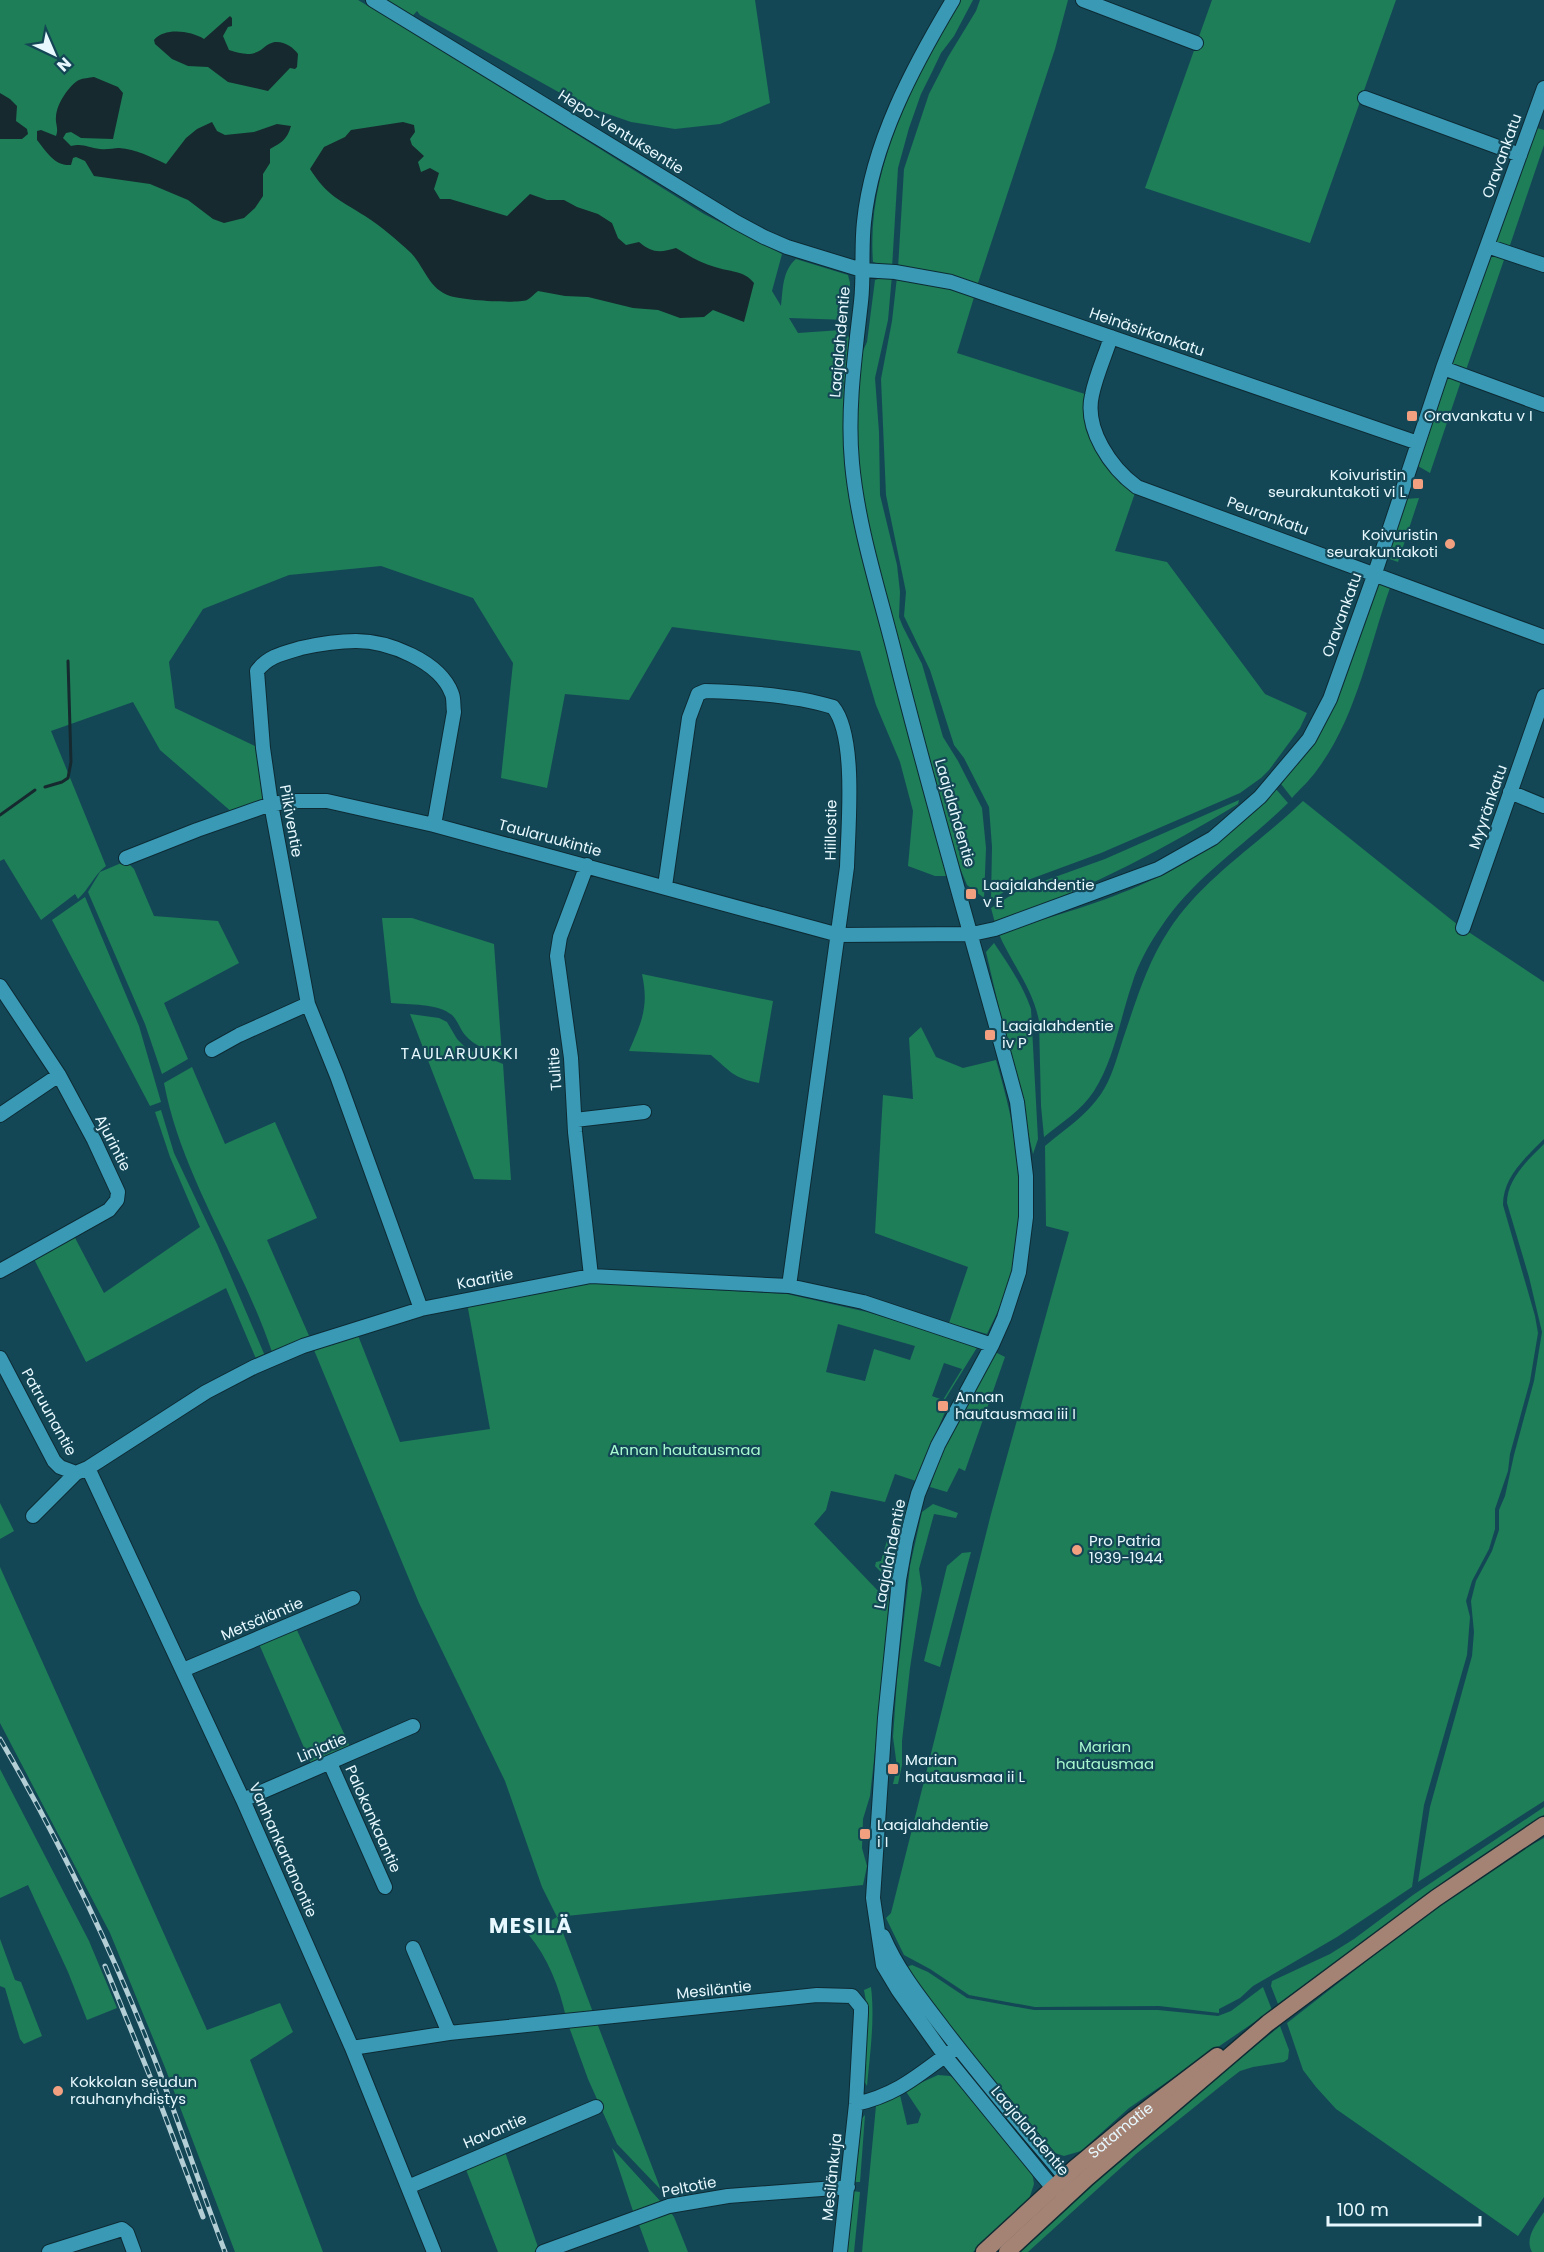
<svg xmlns="http://www.w3.org/2000/svg" width="1544" height="2252" viewBox="0 0 1544 2252" font-family="Poppins,sans-serif">
<style>
.green{fill:#1e7e57;fill-rule:evenodd}
.water{fill:#16292f}
.lines{fill:none;stroke-linecap:round;stroke-linejoin:round}
.stream{stroke:#16292f;stroke-width:3}
.minor-casing{stroke:#0d2b34;stroke-width:16}
.major-casing{stroke:#0d2b34;stroke-width:19}
.minor{stroke:#3a99b5;stroke-width:14}
.major{stroke:#a48374;stroke-width:16}
.rail-casing{stroke:#b4ced6;stroke-width:5}
.rail{stroke:#144756;stroke-width:3;stroke-dasharray:9;stroke-linecap:butt}
.poi-dot{fill:#f3a081;stroke:#144756;stroke-width:2}
.labels{text-anchor:middle;stroke-width:4.5;stroke-linejoin:round;paint-order:stroke}
.street-label{font-size:15px;fill:#e7f8fe;stroke:#144756}
.poi-label{font-size:15px;fill:#e7f8fe;stroke:#144756;text-anchor:start}
.park-label{font-size:15px;fill:#a8f9cf;stroke:#144756}
.neighbourhood-label{font-size:16px;letter-spacing:1.5px;fill:#e7f8fe;stroke:#144756}
.district-label{font-size:21px;font-weight:bold;letter-spacing:1.5px;fill:#e7f8fe;stroke:#144756}
</style>
<rect width="100%" height="100%" fill="#144756"/>
<path class="green" d="M 0,0 L 358,0 L 432,44 L 704,214 L 782,254 L 772,291 L 781,306 C 783,290 782,271 796,259 L 848,275 L 850,283 L 848,320 L 789,318 L 798,333 L 841,330 L 849,337 L 846,430 L 877,607 L 921,782 L 936,827 L 947,876 L 935,876 L 908,866 L 913,811 L 900,762 L 876,705 L 860,651 L 672,627 L 629,700 L 565,694 L 547,788 L 501,778 L 513,663 L 473,598 L 381,566 L 289,575 L 203,609 L 169,662 L 175,708 L 259,748 L 266,802 L 233,813 L 160,750 L 133,702 L 51,731 L 106,866 C 94,875 89,889 78,899 L 75,894 L 41,920 L 4,859 L 0,861 Z
M 373,0 L 755,0 L 770,103 L 720,124 L 675,129 L 631,122 L 582,105 L 420,15 L 417,11 L 408,21 Z
M 960,0 L 973,0 L 954,36 L 941,53 L 932,72 L 921,94 L 909,128 L 898,168 L 892,268 L 873,262 C 866,168 915,79 960,0 Z
M 980,0 L 1068,0 L 1055,49 L 977,286 L 898,268 L 904,169 L 929,94 L 948,57 L 976,11 Z
M 1212,0 L 1396,0 L 1310,243 L 1145,188 Z
M 1537,128 L 1544,130 L 1544,145 L 1509,248 L 1495,243 Z
M 1492,253 L 1505,257 L 1466,370 L 1452,365 Z
M 892,275 L 888,320 L 875,378 L 879,432 L 880,495 L 897,565 L 900,592 L 899,617 L 903,627 L 922,664 L 943,737 L 958,761 L 982,808 L 986,848 L 984,898 L 967,885 L 960,868 L 911,699 L 865,512 L 857,464 L 858,395 L 862,353 L 867,342 L 875,280 Z
M 897,277 L 950,287 L 975,294 L 957,353 L 1088,395 L 1088,411 L 1136,490 L 1115,551 L 1167,562 L 1265,694 L 1307,713 L 1300,728 L 1269,770 L 1261,778 L 1240,793 L 1101,853 L 1017,884 L 991,900 L 992,847 L 989,807 L 964,758 L 954,745 L 930,670 L 904,616 L 906,592 L 886,495 L 881,379 L 892,321 Z
M 1447,377 L 1461,381 L 1430,473 L 1418,466 Z
M 1419,498 L 1398,562 L 1387,558 L 1406,499 Z
M 1378,579 L 1391,585 C 1369,646 1357,717 1317,770 C 1310,780 1300,789 1292,798 L 1281,784 L 1314,742 Z
M 1275,788 L 1288,803 C 1246,844 1193,878 1161,927 C 1149,944 1138,964 1132,984 C 1120,1019 1114,1060 1094,1091 C 1082,1110 1061,1123 1044,1137 L 1041,1106 L 1039,1021 C 1033,988 1011,963 998,932 C 1098,905 1208,872 1275,788 Z
M 1239,800 L 1238,804 C 1159,852 1082,892 995,923 L 991,908 L 1019,890 L 1105,859 Z
M 1303,801 L 1458,925 L 1544,982 L 1544,1139 C 1525,1158 1503,1177 1503,1205 L 1535,1316 L 1538,1333 L 1530,1381 L 1510,1454 L 1508,1471 L 1495,1509 L 1495,1529 L 1489,1549 L 1472,1581 L 1466,1601 L 1470,1617 L 1467,1655 L 1424,1805 L 1412,1887 L 1337,1937 L 1253,1986 L 1240,1998 L 1219,2009 L 1219,2013 L 1159,2006 L 1035,2007 L 969,1995 L 930,1969 L 904,1955 L 886,1918 L 891,1913 L 991,1514 L 1069,1232 L 1046,1226 L 1045,1146 C 1064,1130 1087,1115 1101,1094 C 1112,1078 1117,1057 1123,1039 C 1136,1001 1147,963 1169,930 C 1203,878 1259,844 1303,801 Z
M 126,861 L 134,869 L 154,916 L 218,921 L 239,963 L 164,1003 L 188,1059 L 162,1074 L 145,1024 L 88,892 L 100,872 Z
M 85,897 L 139,1026 L 161,1102 L 150,1106 L 52,920 Z
M 382,918 L 412,918 L 494,944 L 502,1055 C 489,1051 474,1046 465,1035 C 460,1029 458,1021 452,1015 C 437,1003 410,1005 391,1003 Z
M 994,943 C 1008,964 1023,985 1031,1009 L 1038,1139 L 1033,1154 L 986,952 Z
M 642,974 L 773,1001 L 759,1083 C 733,1078 730,1071 711,1055 L 629,1051 C 642,1021 649,1007 642,974 Z
M 410,1014 L 439,1018 L 447,1022 L 457,1039 L 467,1049 L 503,1064 L 511,1180 L 474,1179 Z
M 921,1027 L 936,1057 L 963,1068 L 996,1060 C 1016,1129 1030,1197 1013,1270 C 1008,1292 997,1313 987,1334 L 949,1323 L 968,1267 L 875,1233 L 883,1095 L 913,1099 L 909,1038 Z
M 192,1067 L 225,1144 L 275,1122 L 317,1218 L 267,1240 L 310,1338 L 272,1352 C 241,1260 182,1178 164,1083 Z
M 161,1110 L 174,1153 L 217,1244 L 265,1356 L 257,1361 L 226,1288 L 86,1362 L 33,1257 L 73,1234 L 104,1293 L 200,1227 L 170,1157 L 155,1112 Z
M 1544,1144 L 1544,1801 L 1418,1882 L 1430,1807 L 1472,1656 L 1474,1632 L 1471,1601 L 1476,1581 L 1492,1551 L 1499,1530 L 1499,1510 L 1505,1496 L 1514,1455 L 1534,1381 L 1542,1332 L 1529,1277 L 1507,1203 C 1507,1179 1528,1160 1544,1144 Z
M 593,1283 L 787,1294 L 867,1312 L 978,1346 L 939,1409 L 945,1412 L 916,1481 L 895,1474 L 885,1502 L 831,1491 L 826,1510 L 814,1524 L 881,1594 L 892,1597 L 870,1796 L 863,1819 L 862,1848 L 867,1866 L 863,1885 L 557,1917 L 594,2015 L 566,2017 C 559,1987 548,1957 528,1934 L 557,1917 L 542,1887 L 505,1781 L 419,1603 L 314,1350 L 357,1333 L 400,1442 L 490,1429 L 467,1303 ZM 838,1324 L 915,1346 L 910,1360 L 874,1349 L 865,1381 L 826,1372 ZM 944,1363 L 962,1369 L 943,1400 L 932,1396 Z
M 993,1351 L 1005,1357 L 965,1471 L 959,1468 L 947,1492 L 930,1487 C 945,1439 971,1396 993,1351 Z
M 0,1503 L 14,1531 L 0,1539 Z
M 933,1504 L 958,1513 L 956,1518 L 934,1514 L 919,1569 L 922,1589 L 910,1668 L 902,1741 L 902,1765 L 898,1784 L 893,1784 L 897,1767 L 893,1737 L 897,1679 L 910,1566 L 922,1512 Z
M 897,1507 L 906,1510 L 893,1574 L 881,1572 L 875,1566 L 876,1562 L 881,1561 Z
M 971,1552 L 940,1667 L 924,1661 L 947,1566 L 962,1553 Z
M 0,1567 L 207,2030 L 280,2003 L 293,2032 L 250,2060 L 323,2252 L 235,2252 L 164,2065 L 110,1933 L 0,1723 Z
M 296,1628 L 351,1749 L 312,1766 L 259,1644 Z
M 0,1769 L 89,1941 L 117,2008 L 87,2020 L 68,1972 L 28,1885 L 0,1898 Z
M 1544,1807 L 1544,1815 L 1457,1872 L 1278,2004 L 1271,1986 L 1272,1981 L 1330,1954 L 1354,1939 L 1413,1895 Z
M 1544,1838 L 1544,2197 L 1518,2236 L 1336,2109 L 1316,2087 L 1303,2070 L 1287,2023 L 1441,1903 L 1500,1862 Z
M 0,1939 L 15,1980 L 21,1982 L 42,2036 L 24,2044 L 20,2039 L 5,1988 L 0,1986 Z
M 912,1965 L 928,1972 L 967,1998 L 1034,2010 L 1158,2010 L 1218,2016 L 1231,2011 L 1263,1987 L 1272,2010 L 1129,2108 L 1081,2151 L 1064,2156 L 1055,2153 L 966,2047 L 904,1968 Z
M 871,1987 C 875,2020 870,2053 867,2086 L 863,2079 L 867,2007 L 864,1990 Z
M 597,2023 L 661,2190 L 617,2144 L 588,2079 L 568,2024 Z
M 1280,2026 L 1289,2050 L 1288,2059 L 1284,2062 L 1253,2067 L 1240,2071 L 1227,2081 L 1136,2154 L 1028,2252 L 1014,2252 L 1131,2148 Z
M 938,2075 L 950,2076 L 958,2080 L 1032,2172 L 1034,2184 L 1029,2199 L 973,2252 L 862,2252 L 876,2106 L 900,2095 L 907,2125 L 918,2123 L 921,2114 L 905,2090 Z
M 865,2115 L 860,2182 L 854,2182 L 859,2121 Z
M 612,2148 L 662,2203 L 634,2214 Z
M 504,2149 L 539,2250 L 534,2252 L 498,2252 L 465,2167 Z
M 852,2191 L 860,2192 L 854,2252 L 845,2252 Z
M 669,2210 L 674,2217 L 688,2252 L 649,2252 L 638,2222 Z
M 1544,2212 L 1544,2252 L 1532,2252 C 1524,2238 1537,2223 1544,2212 Z"/>
<path class="water" d="M 230,16 L 232,18 L 232,26 L 228,27 L 223,36 L 229,50 C 239,53 248,56 257,52 C 262,50 265,46 269,44 C 279,38 293,46 298,54 L 297,67 L 295,69 L 290,68 L 268,91 L 228,82 L 208,67 L 188,66 L 172,59 L 155,44 L 154,40 C 165,27 191,31 204,39 Z
M 94,77 L 118,87 L 123,93 L 113,139 L 81,138 L 71,132 L 66,133 L 63,138 L 71,146 C 84,143 88,148 100,149 C 107,150 113,148 119,148 C 136,149 151,157 166,164 L 186,138 L 197,129 L 212,122 L 217,131 L 225,135 L 254,132 L 277,124 L 291,126 C 287,140 281,143 270,149 L 270,163 L 263,174 L 263,196 L 255,208 L 244,218 L 224,223 L 213,219 L 188,200 L 150,184 L 94,176 L 85,161 L 76,157 L 73,158 L 71,165 C 54,166 46,151 37,140 L 37,131 L 41,130 L 56,136 C 59,128 55,124 56,117 C 56,105 69,85 79,80 C 83,78 89,78 94,77 Z
M 0,93 L 10,99 L 17,106 L 16,121 L 27,129 L 28,134 L 22,139 L 0,139 Z
M 403,122 L 414,125 L 415,132 L 410,139 L 412,145 L 424,156 L 418,162 L 421,172 L 430,168 L 439,173 L 434,189 L 440,199 L 450,199 L 507,216 L 530,194 L 547,200 L 564,200 L 577,207 L 598,214 L 612,223 L 618,238 L 626,245 L 639,242 C 652,253 660,253 676,248 C 689,256 701,263 715,267 C 729,272 744,270 754,283 L 744,322 L 713,310 L 704,317 L 680,318 L 658,310 L 633,308 L 588,297 L 565,296 L 538,291 C 535,293 531,298 527,300 C 516,304 462,300 450,296 C 429,289 425,268 411,253 C 397,240 381,226 365,216 C 340,200 327,196 310,169 L 324,147 L 345,137 L 351,130 Z"/>
<g class="lines">
<path class="stream" d="M 45,787 L 62,782 L 68,778 L 71,762 L 68,661
M 0,815 L 35,790"/>
<defs>
<path id="minor" d="M 373,0 L 736,222 L 764,237 L 787,247 L 862,270 L 895,272 L 951,282 L 1418,443
M 953,0 C 913,67 872,143 864,222 C 861,249 864,276 861,302 C 855,355 847,409 852,463 C 858,529 880,594 896,659 C 933,807 977,954 1017,1102 L 1026,1176 L 1026,1217 L 1019,1272 L 1004,1318 L 992,1345 L 938,1445 L 918,1494 L 906,1541 L 899,1580 L 885,1718 L 873,1898 L 883,1965 L 898,1990 L 945,2056 L 1042,2175 L 1053,2188 L 1062,2191
M 1083,0 L 1196,43
M 1365,98 L 1520,155
M 1487,246 L 1544,265
M 1111,337 C 1105,356 1096,375 1092,395 C 1084,429 1111,468 1137,487 L 1544,637
M 1443,368 L 1544,405
M 1510,792 L 1544,806
M 126,858 L 197,830 L 271,804 L 295,801 L 327,801 L 434,825 L 839,935 L 972,934 L 995,929 L 1158,869 L 1213,838 L 1260,797 L 1309,739 L 1330,699 L 1375,573 L 1443,368 L 1544,88
M 587,865 L 560,937 L 557,956 L 571,1058 L 575,1132 L 591,1276
M 665,886 L 689,718 L 698,694 L 705,691 C 745,692 795,695 833,707 C 857,736 848,828 847,867 L 789,1286
M 1463,928 L 1544,696
M 0,986 L 59,1075 L 94,1140 L 118,1192 L 117,1200 L 109,1210 L 0,1271
M 212,1050 L 239,1035 L 308,1004
M 0,1115 L 59,1075
M 575,1120 L 644,1112
M 421,1309 L 337,1076 L 308,1004 L 271,804 L 263,748 L 257,671 C 268,656 284,653 301,648 C 319,644 337,641 356,641 C 388,641 440,661 452,694 C 454,699 453,706 454,712 L 434,825
M 0,1358 L 54,1461 L 60,1467 L 76,1473
M 88,1468 L 243,1800 L 352,2048 L 434,2252
M 33,1516 L 76,1473 L 88,1468 L 206,1392 L 254,1367 L 303,1346 L 421,1309 L 591,1276 L 789,1286 L 863,1302 L 992,1345
M 183,1670 L 353,1598
M 330,1763 L 385,1887
M 243,1800 L 413,1726
M 883,1936 C 898,1971 921,1999 943,2028 C 982,2079 1024,2128 1065,2177 L 1068,2185
M 413,1948 L 449,2033
M 352,2048 L 449,2033 L 817,1995 L 852,1996 L 861,2007 L 861,2013 L 856,2104 L 840,2252
M 856,2104 C 899,2094 918,2075 953,2050
M 408,2187 L 596,2107
M 49,2252 L 122,2229 L 127,2233 L 134,2252
M 543,2252 L 669,2206 L 728,2196 L 848,2187"/>
<g id="major">
<path id="s1" d="M 984,2252 L 1075,2168 L 1134,2119 L 1217,2056"/>
<path d="M 1007,2252 L 1087,2178 L 1268,2023 L 1436,1898 L 1544,1825"/>
</g>
</defs>
<use href="#minor" class="minor-casing"/>
<use href="#major" class="major-casing"/>
<use href="#minor" class="minor"/>
<use href="#major" class="major"/>
<defs>
<path id="rail" d="M 0,1739 C 61,1843 114,1954 158,2068 C 181,2129 202,2191 225,2252
M 105,1966 L 151,2079 L 203,2217"/>
</defs>
<use href="#rail" class="rail-casing"/>
<use href="#rail" class="rail"/>
</g>
<g class="poi-dot">
<rect x="1406" y="410" width="12" height="12" rx="3"/>
<rect x="1412" y="478" width="12" height="12" rx="3"/>
<circle cx="1450" cy="544" r="6"/>
<rect x="965" y="888" width="12" height="12" rx="3"/>
<rect x="984" y="1029" width="12" height="12" rx="3"/>
<rect x="937" y="1400" width="12" height="12" rx="3"/>
<circle cx="1077" cy="1550" r="6"/>
<rect x="887" y="1763" width="12" height="12" rx="3"/>
<rect x="859" y="1828" width="12" height="12" rx="3"/>
<circle cx="58" cy="2091" r="6"/>
</g>
<g class="labels">
<g class="street-label">
<text transform="translate(621 132) rotate(32)" y="5">Hepo-Ventuksentie</text>
<text transform="translate(1502 156) rotate(-70)" y="5">Oravankatu</text>
<text transform="translate(1147 332) rotate(19)" y="5">Heinäsirkankatu</text>
<text transform="translate(840 342) rotate(-85)" y="5">Laajalahdentie</text>
<text transform="translate(1268 516) rotate(20)" y="5">Peurankatu</text>
<text transform="translate(1342 615) rotate(-70)" y="5">Oravankatu</text>
<text transform="translate(1488 807) rotate(-71)" y="5">Myyränkatu</text>
<text transform="translate(955 813) rotate(74)" y="5">Laajalahdentie</text>
<text transform="translate(291 821) rotate(80)" y="5">Piikiventie</text>
<text transform="translate(831 830) rotate(-89)" y="5">Hiillostie</text>
<text transform="translate(550 838) rotate(15)" y="5">Taularuukintie</text>
<text transform="translate(555 1069) rotate(-94)" y="5">Tulitie</text>
<text transform="translate(113 1143) rotate(63)" y="5">Ajurintie</text>
<text transform="translate(485 1279) rotate(-11)" y="5">Kaaritie</text>
<text transform="translate(49 1412) rotate(61)" y="5">Patruunantie</text>
<text transform="translate(890 1554) rotate(-79)" y="5">Laajalahdentie</text>
<text transform="translate(262 1619) rotate(-23)" y="5">Metsäläntie</text>
<text transform="translate(322 1748) rotate(-23)" y="5">Linjatie</text>
<text transform="translate(373 1819) rotate(66)" y="5">Palokankaantie</text>
<text transform="translate(283 1850) rotate(66)" y="5">Vanhankartanontie</text>
<text transform="translate(714 1990) rotate(-6)" y="5">Mesiläntie</text>
<text dy="5" stroke="none"><textPath href="#s1" startOffset="183">Satamatie</textPath></text>
<text transform="translate(495 2131) rotate(-23)" y="5">Havantie</text>
<text transform="translate(1030 2131) rotate(50)" y="5">Laajalahdentie</text>
<text transform="translate(832 2177) rotate(-84)" y="5">Mesilänkuja</text>
<text transform="translate(689 2187) rotate(-11)" y="5">Peltotie</text>
</g>
<g class="poi-label">
<text x="1424" y="421">Oravankatu v I</text>
<text x="1406" y="480" text-anchor="end">Koivuristin<tspan x="1406" dy="17">seurakuntakoti vi L</tspan></text>
<text x="1438" y="540" text-anchor="end">Koivuristin<tspan x="1438" dy="17">seurakuntakoti</tspan></text>
<text x="983" y="890">Laajalahdentie<tspan x="983" dy="17">v E</tspan></text>
<text x="1002" y="1031">Laajalahdentie<tspan x="1002" dy="17">iv P</tspan></text>
<text x="955" y="1402">Annan<tspan x="955" dy="17">hautausmaa iii I</tspan></text>
<text x="1089" y="1546">Pro Patria<tspan x="1089" dy="17">1939-1944</tspan></text>
<text x="905" y="1765">Marian<tspan x="905" dy="17">hautausmaa ii L</tspan></text>
<text x="877" y="1830">Laajalahdentie<tspan x="877" dy="17">i I</tspan></text>
<text x="70" y="2087">Kokkolan seudun<tspan x="70" dy="17">rauhanyhdistys</tspan></text>
</g>
<g class="park-label">
<text x="685" y="1455">Annan hautausmaa</text>
<text x="1105" y="1752">Marian<tspan x="1105" dy="17">hautausmaa</tspan></text>
</g>
<g class="neighbourhood-label">
<text x="460" y="1059">TAULARUUKKI</text>
</g>
<g class="district-label">
<text x="531" y="1933">MESILÄ</text>
</g>
</g>
<g transform="translate(54 54) rotate(136)" stroke="#144756" stroke-width="4.5" paint-order="stroke">
<path d="M0-4.5L10 22L0 15L-10 22Z" fill="#e7f8fe"/>
<text y="-9" font-size="16" font-weight="bold" text-anchor="middle" fill="#e7f8fe">N</text>
</g>
<path d="M1328 2216v9h152v-9" fill="none" stroke="#e7f8fe" stroke-width="3"/>
<text x="1337" y="2216" font-size="18" fill="#e7f8fe" stroke="#144756" stroke-width="4.5" paint-order="stroke">100 m</text>
</svg>
